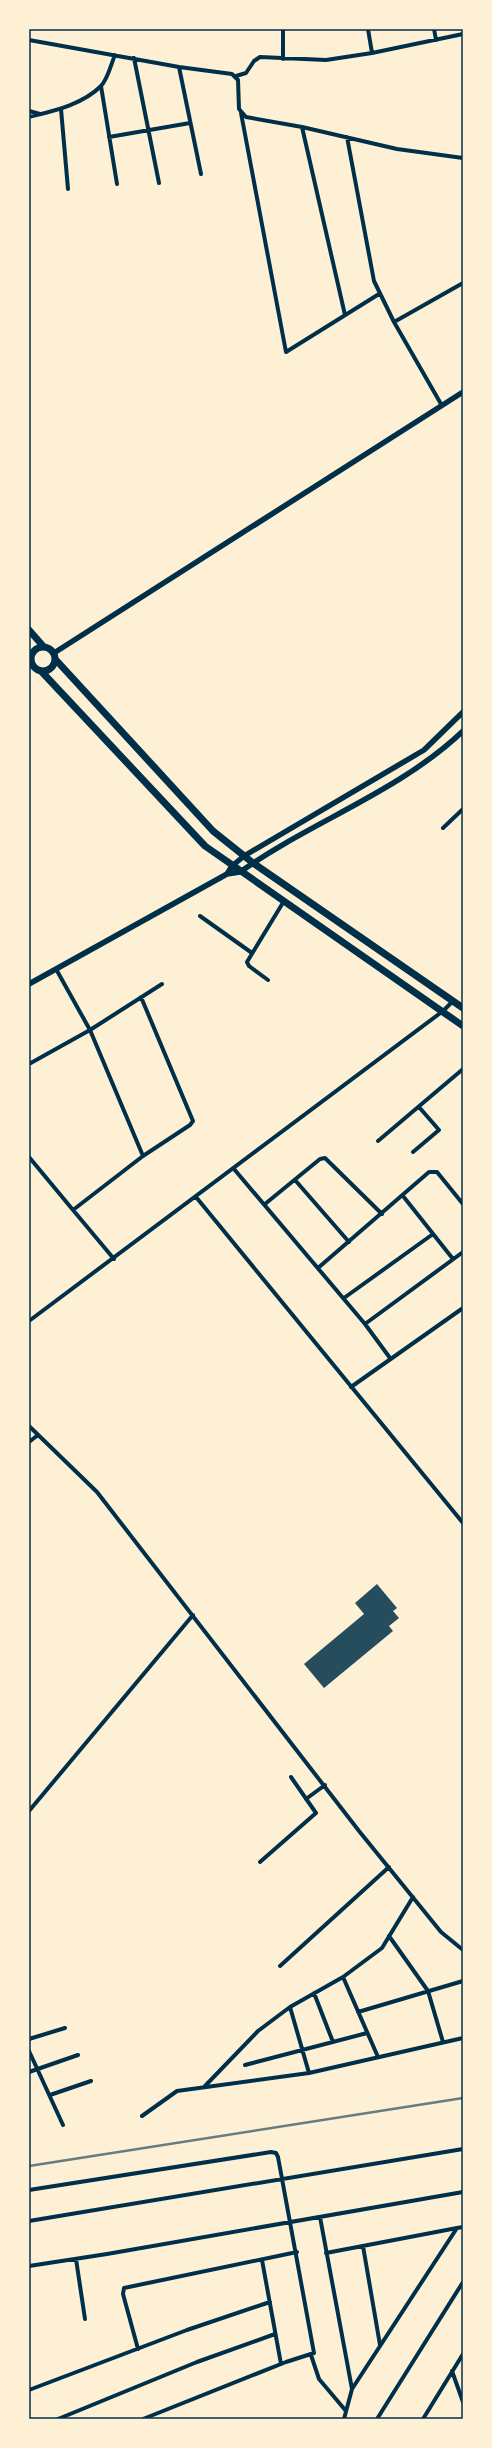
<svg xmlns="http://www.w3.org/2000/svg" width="492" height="2448" viewBox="0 0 492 2448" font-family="Figtree,sans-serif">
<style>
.building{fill:#264d5e}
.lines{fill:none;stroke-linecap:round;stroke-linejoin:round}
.minor{stroke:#003049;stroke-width:4}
.tertiary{stroke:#003049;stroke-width:5.5}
.trunk{stroke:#003049;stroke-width:7}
.rail{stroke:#657d81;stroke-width:2.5}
.neatline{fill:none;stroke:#003049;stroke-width:1.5}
</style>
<rect width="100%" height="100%" fill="#fdf0d5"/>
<path class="building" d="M 377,1584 L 397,1608 L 393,1611 L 399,1618 L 389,1626 L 393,1631 L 324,1688 L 304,1664 L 364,1614 L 355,1603 Z"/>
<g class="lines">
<path class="minor" d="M 283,29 L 283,59
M 368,29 L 372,53
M 434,29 L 436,40
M 29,40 L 179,67 L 232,74 L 238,80 L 239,109 L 246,117 L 302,127 L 397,149 L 463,158
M 134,58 L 159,183
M 179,67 L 201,174
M 236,76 L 246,73 L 254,61 L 260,57 L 326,60 L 372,53 L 463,34
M 101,86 L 117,184
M 61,109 L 68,189
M 29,111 L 40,114
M 241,113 L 286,352 L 379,294
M 29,117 C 53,111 82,105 101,86 C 108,79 111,64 115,55
M 302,127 L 345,315
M 109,137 L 190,123
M 347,137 L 374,281 L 394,322 L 463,283
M 394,322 L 441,404
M 443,828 L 463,809
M 200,916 L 252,953
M 56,969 L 90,1030 L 143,1156 L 73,1210 L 114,1259
M 268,980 L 249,966 L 247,962 L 284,901
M 141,997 L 193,1121 L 190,1125 L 143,1156
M 29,1064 L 90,1030 L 162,984
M 378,1141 L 463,1069
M 413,1152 L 439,1130 L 419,1107
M 29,1157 L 73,1210
M 234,1169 L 365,1324 L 390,1358
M 295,1180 L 349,1242
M 403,1196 L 453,1259
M 196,1197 L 463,1523
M 265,1204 L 320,1159 L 325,1158 L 382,1214
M 318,1268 L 429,1172 L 437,1172 L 463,1204
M 344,1298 L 433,1234
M 29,1321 L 443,1011 L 453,1001
M 365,1324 L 463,1252
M 351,1387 L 463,1308
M 29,1426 L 97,1492 L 359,1831 L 441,1932 L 463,1950
M 29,1442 L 38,1435
M 306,1799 L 325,1785
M 29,1811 L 193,1615
M 260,1862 L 316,1813 L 291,1777
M 389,1936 L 428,1991 L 443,2042
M 280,1966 L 389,1867
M 343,1977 L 378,2057
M 314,1993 L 333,2042
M 290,2007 L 309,2073
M 358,2012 L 463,1981
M 29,2039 L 65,2028
M 29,2051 L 63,2125
M 245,2065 L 367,2033
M 29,2072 L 78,2055
M 205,2086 L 258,2031 L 290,2007 L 343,1977 L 382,1948 L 413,1897
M 50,2095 L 91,2081
M 142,2116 L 177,2091 L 309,2073 L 463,2038
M 29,2190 L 271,2152 L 276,2153 L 278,2157 L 314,2353 L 286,2362 L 143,2419
M 320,2217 L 352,2389 L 344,2419
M 29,2221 L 463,2149
M 363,2246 L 380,2345
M 326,2253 L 457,2228
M 76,2259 L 85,2319
M 262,2260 L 281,2364
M 29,2266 L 107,2254 L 463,2192
M 138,2349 L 123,2294 L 124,2288 L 297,2252
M 311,2355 L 319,2379 L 346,2411
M 452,2371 L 463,2402
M 352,2389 L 457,2228 L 463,2227
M 29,2390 L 187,2330 L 270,2302
M 58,2419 L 197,2362 L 275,2334
M 377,2419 L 463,2282
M 423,2419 L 463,2354"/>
<path class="tertiary" d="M 54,653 L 463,392
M 227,874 L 232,866 L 244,856 L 424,750 L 463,712
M 29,984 L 227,874 L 240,872 C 312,821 399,792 463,731"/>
<path class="trunk" d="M 29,630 L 43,646
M31 659a12 12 0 1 1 24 0a12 12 0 1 1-24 0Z
M 56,660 L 213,831 L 253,863 L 463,1008
M 41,671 L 205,846 L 463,1026"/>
<path class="rail" d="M 29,2166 L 463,2098"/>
</g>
<rect width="492" height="2448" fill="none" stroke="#fdf0d5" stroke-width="60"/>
<rect x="30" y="30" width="432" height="2388" class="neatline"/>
</svg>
